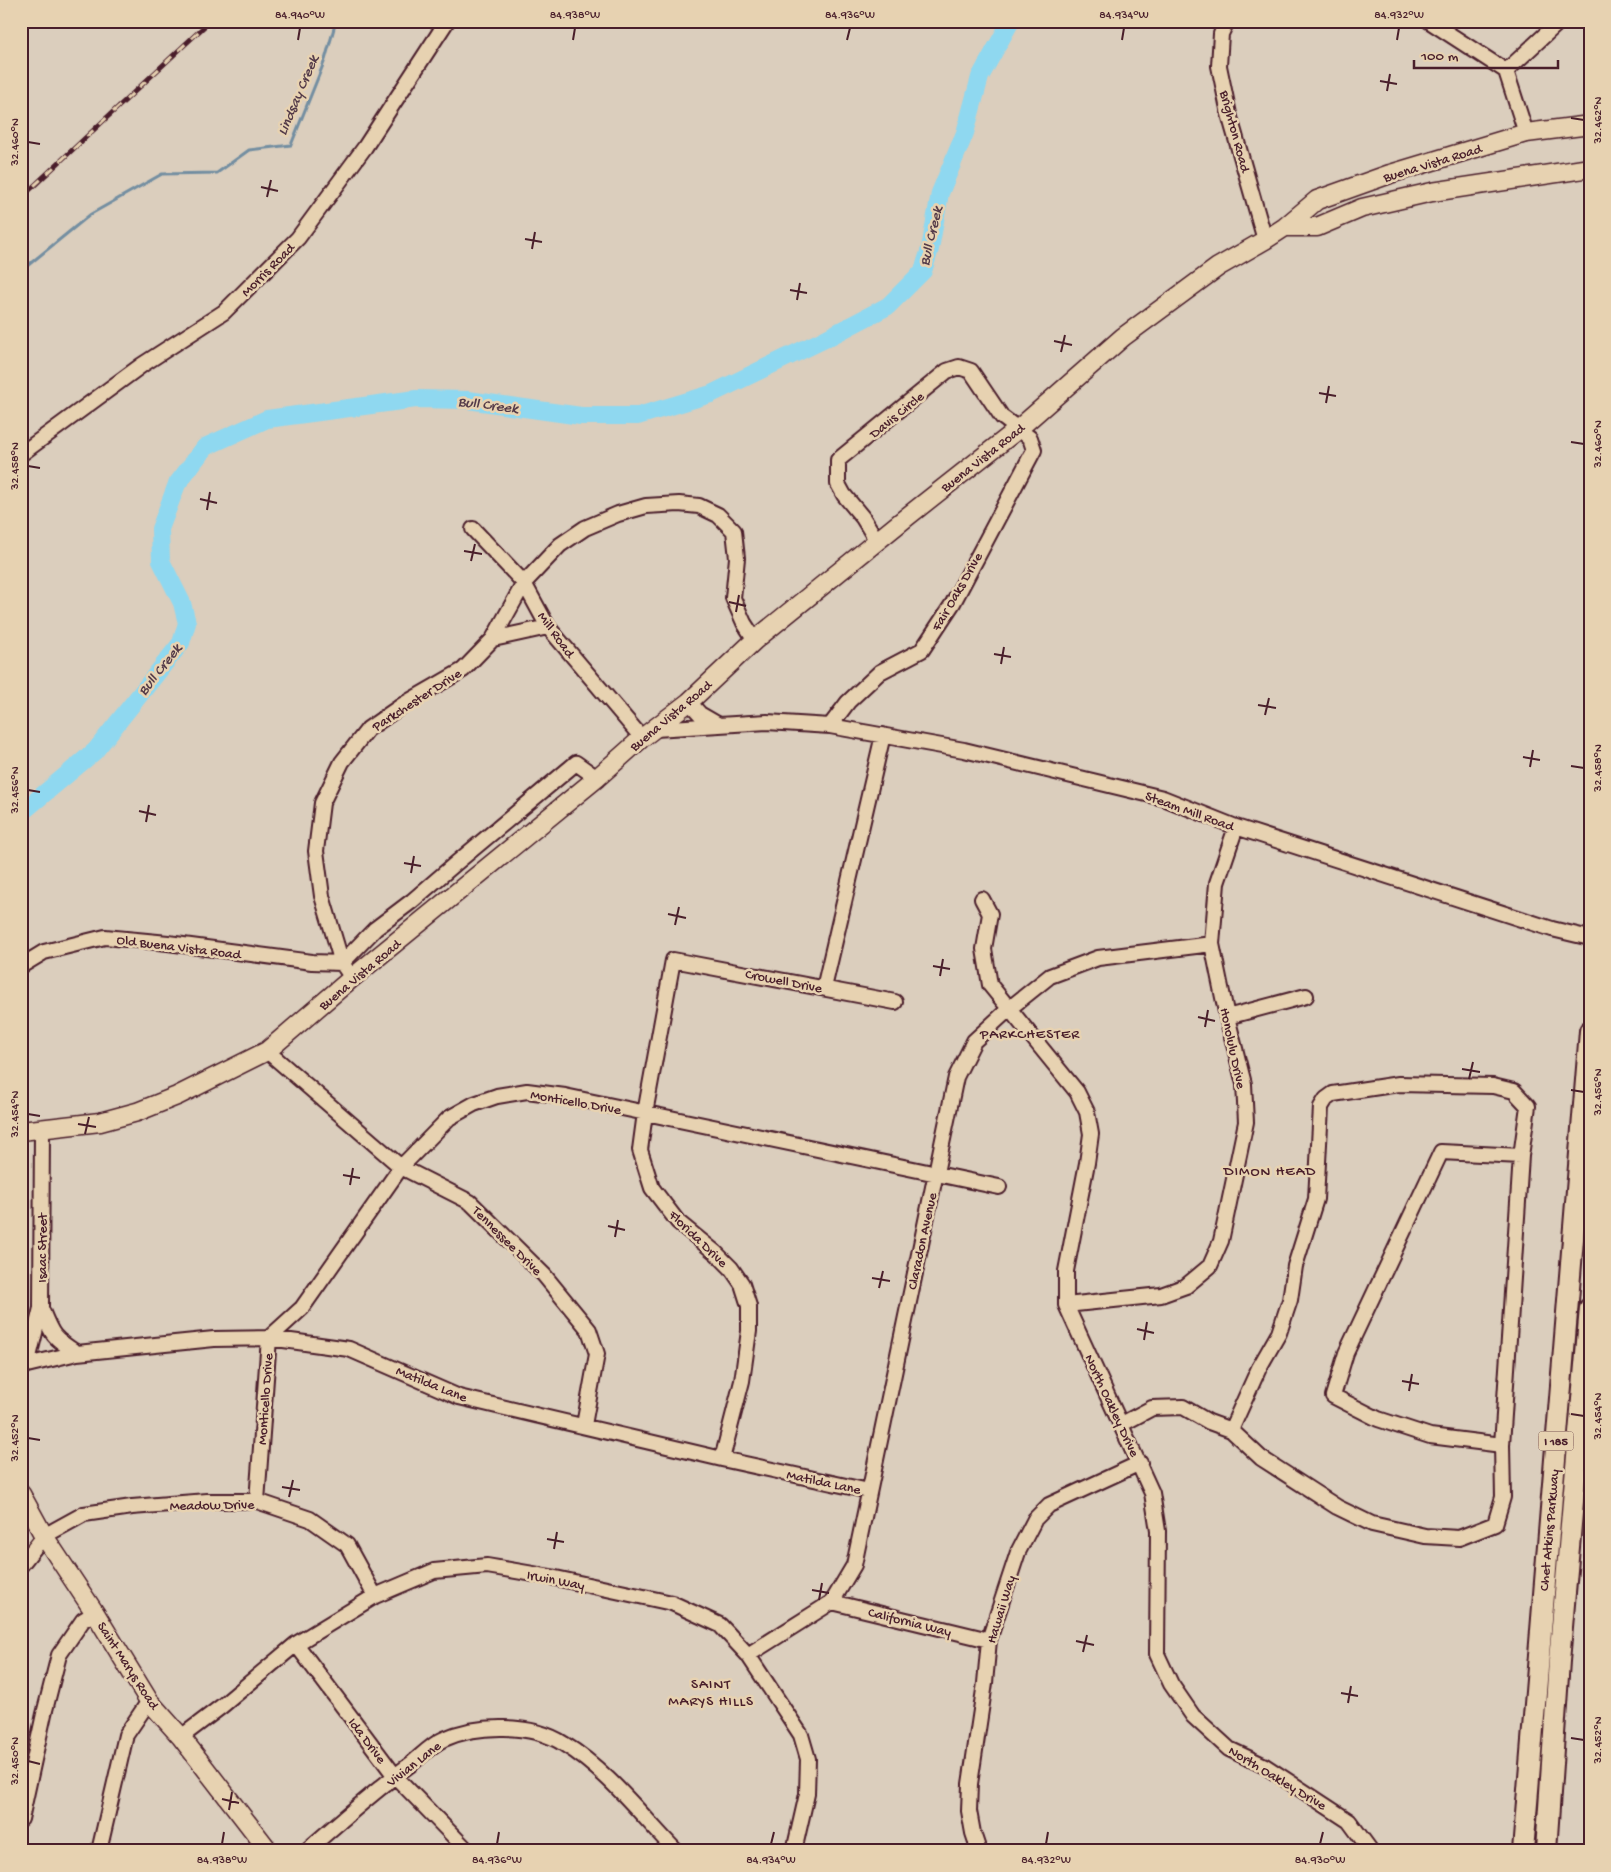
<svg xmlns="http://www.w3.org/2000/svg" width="1611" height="1872" viewBox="0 0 1611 1872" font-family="'Gochi Hand',sans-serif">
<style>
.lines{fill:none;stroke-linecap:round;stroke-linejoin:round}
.stream{stroke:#738ea1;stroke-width:3}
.river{stroke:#8fd8f0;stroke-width:18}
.minor-casing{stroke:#4a1f2b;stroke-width:18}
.major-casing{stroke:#4a1f2b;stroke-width:21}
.highway-casing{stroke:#4a1f2b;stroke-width:24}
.minor{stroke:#e7d2b1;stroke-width:14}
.major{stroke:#e7d2b1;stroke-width:18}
.highway{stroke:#e7d2b1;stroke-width:20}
.rail-casing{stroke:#4a1f2b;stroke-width:5}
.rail{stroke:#e7d2b1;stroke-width:3;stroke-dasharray:9;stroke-linecap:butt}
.ticks{fill:none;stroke:#4a1f2b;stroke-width:2}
.labels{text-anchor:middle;stroke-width:5;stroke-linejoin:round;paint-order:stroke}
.shield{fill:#e7d2b1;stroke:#795553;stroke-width:1}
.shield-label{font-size:12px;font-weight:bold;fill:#4a1f2b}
.street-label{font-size:14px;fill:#4a1f2b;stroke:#e7d2b1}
.water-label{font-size:15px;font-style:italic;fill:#543b49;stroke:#e7d2b1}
.neighbourhood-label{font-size:15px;letter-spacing:1px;fill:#4a1f2b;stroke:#e7d2b1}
.neatline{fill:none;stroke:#4a1f2b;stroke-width:2}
.ticks-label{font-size:12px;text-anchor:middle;fill:#4a1f2b}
</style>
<rect width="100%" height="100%" fill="#dbcebd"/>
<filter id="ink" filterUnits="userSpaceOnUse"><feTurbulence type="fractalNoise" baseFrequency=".02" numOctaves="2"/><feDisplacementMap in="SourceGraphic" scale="10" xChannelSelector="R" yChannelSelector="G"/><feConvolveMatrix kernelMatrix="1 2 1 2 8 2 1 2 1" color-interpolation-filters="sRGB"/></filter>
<g filter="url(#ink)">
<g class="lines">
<path class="stream" d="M 21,271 L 91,214 L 162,174 L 217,173 L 249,150 L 291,145 L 325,60 L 336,21"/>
<path class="river" d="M 21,813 L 95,751 L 181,643 L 187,623 L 182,603 L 161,561 L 160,529 L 177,484 L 205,447 L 267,419 L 416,399 L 468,400 L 581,416 L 638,416 L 711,394 L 825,339 L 888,306 L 923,271 L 930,249 L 940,193 L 965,133 L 980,77 L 1011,21"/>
<defs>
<path id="minor" d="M 1227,21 L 1221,34 L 1219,66 L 1229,114 L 1265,240
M 1429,21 L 1506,71 L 1526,133
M 1506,71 L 1560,21
M 21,454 L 142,365 L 224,312 L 298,238 L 365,147 L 447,21
M 473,529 L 524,583 L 548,627 L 642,738
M 493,639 L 524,583 L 560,545 L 585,528 L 618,514 L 646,506 L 679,504 L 699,506 L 718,515 L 734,531 L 737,558 L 733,598 L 744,623 L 755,640
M 689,702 L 700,714 L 719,725
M 830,726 L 848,702 L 880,672 L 922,650 L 953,603 L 1034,450 L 1030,438 L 1002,417 L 971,371 L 959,367 L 947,371 L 838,460 L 838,484 L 844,495 L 863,518 L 877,541
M 655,729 L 767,722 L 830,726 L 964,750 L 1163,798 L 1236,827 L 1552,929 L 1590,938
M 982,899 L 990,914 L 984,949 L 990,985 L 1077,1092 L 1087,1112 L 1091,1134 L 1087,1163 L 1066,1271 L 1066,1305 L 1152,1493 L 1158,1531 L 1157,1654 L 1171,1684 L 1193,1716 L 1229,1749 L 1265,1766 L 1349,1821 L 1371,1851
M 342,963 L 375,929 L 412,901 L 455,864 L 576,763 L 597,778
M 21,966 L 44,952 L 105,937 L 168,943 L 312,962 L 342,963
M 352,978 L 342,963 L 322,896 L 316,851 L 322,803 L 342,762 L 368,729 L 404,704 L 463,670 L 493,639 L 548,627
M 824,988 L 883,735
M 1227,1017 L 1306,996
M 267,1051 L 401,1167 L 470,1202 L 544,1275 L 589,1330 L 597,1354 L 584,1425
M 42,1129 L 41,1308 C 52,1335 52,1337 77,1353
M 1066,1305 L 1161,1295 L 1186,1286 L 1210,1266 L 1221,1241 L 1246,1122 L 1244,1084 L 1227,1017 L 1212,944 L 1217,883 L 1236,827
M 27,1365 L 41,1308
M 21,1368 L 27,1365 L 77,1353 L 214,1339 L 269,1338 L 349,1349 L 459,1397 L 722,1459 L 869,1491
M 1122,1424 L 1152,1408 L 1183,1407 L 1209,1422 L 1231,1430 L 1261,1458 L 1337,1507 L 1372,1524 L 1425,1536 L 1459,1538 L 1495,1524 L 1503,1497 L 1502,1445 L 1521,1156 L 1528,1106 L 1514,1091 L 1493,1086 L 1399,1084 L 1333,1094 L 1326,1099 L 1321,1107 L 1316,1199 L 1295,1266 L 1290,1300 L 1279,1333 L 1259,1368 L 1231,1430
M 1502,1445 L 1430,1436 L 1378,1419 L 1333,1396 L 1346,1353 L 1441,1152 L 1521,1156
M 722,1459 L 742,1381 L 749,1331 L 749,1306 L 742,1284 L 731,1268 L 716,1253 L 678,1222 L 652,1188 L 640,1150 L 645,1113 L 673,960 L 895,1002
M 257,1501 L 269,1338 L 302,1308 L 401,1167 L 449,1118 L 474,1104 L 497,1096 L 527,1091 L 565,1096 L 999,1187
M 21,1565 L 44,1536 L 84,1514 L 132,1507 L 207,1501 L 257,1501 L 310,1519 L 347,1545 L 375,1596
M 832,1602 L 989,1640
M 296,1644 L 395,1776 L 468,1851
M 748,1655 L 832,1602 L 854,1565 L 956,1077 L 974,1041 L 1010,1008 L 1050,976 L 1098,958 L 1212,944
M 181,1737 L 222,1706 L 296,1644 L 375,1596 L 434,1571 L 487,1566 L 551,1577 L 672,1603 L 720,1625 L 748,1655 L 801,1735 L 808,1759 L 807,1794 L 794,1851
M 21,1819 L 44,1714 L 59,1655 L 83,1620 L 95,1613
M 99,1851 L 126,1735 L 149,1701
M 306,1851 C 340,1822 374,1791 411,1764 C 421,1756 432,1744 444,1739 C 477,1724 532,1723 564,1744 C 607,1770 641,1815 676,1851
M 979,1851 L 973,1833 L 969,1811 L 970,1784 L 985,1683 L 989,1640 L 1018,1552 L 1035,1519 L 1049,1505 L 1140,1463"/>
<path id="major" d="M 1285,227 L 1317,227 L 1362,208 L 1432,192 L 1590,168
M 21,1131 L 100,1122 L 137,1112 L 177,1096 L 267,1051 L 352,978 L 597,778 L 642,738 L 689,702 L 755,640 L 908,516 L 1017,430 L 1123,337 L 1218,267 L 1265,240 L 1285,227 L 1317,200 L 1390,174 L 1526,133 L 1590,125
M 21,1494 L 44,1536 L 95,1613 L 149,1701 L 181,1737 L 269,1851"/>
<path id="highway" d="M 1523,1851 L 1590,1031
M 1546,1851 L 1559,1661 L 1590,1308"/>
</defs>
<use href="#minor" class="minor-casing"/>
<use href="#major" class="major-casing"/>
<use href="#highway" class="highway-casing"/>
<use href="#minor" class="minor"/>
<use href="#major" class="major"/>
<use href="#highway" class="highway"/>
<defs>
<path id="rail" d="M 21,198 L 210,21"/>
</defs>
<use href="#rail" class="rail-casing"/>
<use href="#rail" class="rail"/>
</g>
</g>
<path class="ticks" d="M 298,40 L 300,28M 573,40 L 575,28M 847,40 L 850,28M 1122,40 L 1124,28M 1397,40 L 1399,28M 1380,81 L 1397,84M 1387,91 L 1390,74M 1571,118 L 1584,120M 28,142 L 40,144M 261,187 L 278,191M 267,197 L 271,180M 525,239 L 542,242M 532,249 L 535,232M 790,290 L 807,293M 797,300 L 800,283M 1054,341 L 1072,345M 1061,352 L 1065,335M 1319,393 L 1336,396M 1326,403 L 1329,386M 1571,442 L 1584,444M 28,466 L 40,468M 200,499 L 217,503M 207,510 L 210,492M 464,551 L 482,554M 471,561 L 475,544M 729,602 L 746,606M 736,612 L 739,595M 994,654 L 1011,657M 1001,664 L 1004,647M 1258,705 L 1276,708M 1265,715 L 1269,698M 1523,757 L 1540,760M 1571,766 L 1584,768M 1530,767 L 1533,750M 28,790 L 40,792M 139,811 L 156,815M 146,822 L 149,805M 404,863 L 421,866M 411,873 L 414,856M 668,914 L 686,918M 675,925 L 679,907M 933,966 L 950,969M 940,976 L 943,959M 1198,1017 L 1215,1021M 1205,1027 L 1208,1010M 1462,1069 L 1480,1072M 1469,1079 L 1473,1062M 1571,1090 L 1584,1092M 28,1114 L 40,1116M 78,1124 L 96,1127M 85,1134 L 89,1117M 343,1175 L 360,1178M 350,1185 L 353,1168M 608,1226 L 625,1230M 615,1237 L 618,1220M 872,1278 L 890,1281M 879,1288 L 883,1271M 1137,1329 L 1154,1333M 1144,1340 L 1147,1322M 1402,1381 L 1419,1384M 1409,1391 L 1412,1374M 1571,1414 L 1584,1416M 28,1438 L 40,1440M 282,1487 L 300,1490M 289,1497 L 293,1480M 547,1539 L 564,1542M 554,1549 L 557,1532M 812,1590 L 829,1593M 819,1600 L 822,1583M 1076,1641 L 1094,1645M 1083,1652 L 1087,1635M 1341,1693 L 1358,1696M 1348,1703 L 1351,1686M 1571,1738 L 1584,1740M 28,1761 L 40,1764M 222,1799 L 239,1803M 229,1810 L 232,1792M 222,1844 L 224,1832M 497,1844 L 499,1832M 771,1844 L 774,1832M 1046,1844 L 1048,1832M 1320,1844 L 1323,1832"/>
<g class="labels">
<rect class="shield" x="1538.5" y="1431.5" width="35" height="19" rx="4"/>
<g class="shield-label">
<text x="1556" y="1445">I 185</text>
</g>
<g class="street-label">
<text transform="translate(1236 131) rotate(75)" y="5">Brighton Road</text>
<text transform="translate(1432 162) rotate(-17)" y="5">Buena Vista Road</text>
<text transform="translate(267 269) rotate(-45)" y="5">Morris Road</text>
<text transform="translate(896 414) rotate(-39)" y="5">Davis Circle</text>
<text transform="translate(982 457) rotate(-38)" y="5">Buena Vista Road</text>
<text transform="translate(956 591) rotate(-60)" y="5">Fair Oaks Drive</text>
<text transform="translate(557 634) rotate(54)" y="5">Mill Road</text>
<text transform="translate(416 699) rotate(-33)" y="5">Parkchester Drive</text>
<text transform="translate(670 715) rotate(-40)" y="5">Buena Vista Road</text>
<text transform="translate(1190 810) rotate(20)" y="5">Steam Mill Road</text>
<text transform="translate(179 946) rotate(7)" y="5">Old Buena Vista Road</text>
<text transform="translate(359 974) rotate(-40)" y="5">Buena Vista Road</text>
<text transform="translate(784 980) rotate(11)" y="5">Crowell Drive</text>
<text transform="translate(1234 1048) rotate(78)" y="5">Honolulu Drive</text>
<text transform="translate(576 1101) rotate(10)" y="5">Monticello Drive</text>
<text transform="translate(699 1238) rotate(44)" y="5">Florida Drive</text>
<text transform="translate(508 1240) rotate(45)" y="5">Tennessee Drive</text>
<text transform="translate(921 1241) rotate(-78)" y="5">Claradon Avenue</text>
<text transform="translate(41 1248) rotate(-90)" y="5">Isaac Street</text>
<text transform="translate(432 1383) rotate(22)" y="5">Matilda Lane</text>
<text transform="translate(264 1399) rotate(-86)" y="5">Monticello Drive</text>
<text transform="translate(1113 1405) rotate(65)" y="5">North Oakley Drive</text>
<text transform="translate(824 1481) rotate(12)" y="5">Matilda Lane</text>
<text transform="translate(212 1504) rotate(-1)" y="5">Meadow Drive</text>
<text transform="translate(1548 1530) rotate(-85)" y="5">Chet Atkins Parkway</text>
<text transform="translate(556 1579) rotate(11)" y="5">Irwin Way</text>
<text transform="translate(1000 1609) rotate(-73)" y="5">Hawaii Way</text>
<text transform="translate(910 1621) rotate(14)" y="5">California Way</text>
<text transform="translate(129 1665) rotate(57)" y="5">Saint Marys Road</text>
<text transform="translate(368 1740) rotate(53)" y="5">Ida Drive</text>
<text transform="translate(413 1763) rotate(-38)" y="5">Vivian Lane</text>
<text transform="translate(1278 1777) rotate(31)" y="5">North Oakley Drive</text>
</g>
<g class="water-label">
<text transform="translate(297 95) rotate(-67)" y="5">Lindsay Creek</text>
<text transform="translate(930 236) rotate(-77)" y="5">Bull Creek</text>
<text transform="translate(488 404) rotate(7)" y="5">Bull Creek</text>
<text transform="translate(159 669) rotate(-52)" y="5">Bull Creek</text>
</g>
<g class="neighbourhood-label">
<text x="1030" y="1038">PARKCHESTER</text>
<text x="1270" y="1175">DIMON HEAD</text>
<text x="711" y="1688">SAINT<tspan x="711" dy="17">MARYS HILLS</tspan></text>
</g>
</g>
<rect width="1611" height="1872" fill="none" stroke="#e7d2b1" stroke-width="55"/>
<path d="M1414 60v8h144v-8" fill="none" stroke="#4a1f2b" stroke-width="2.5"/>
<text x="1421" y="60" font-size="15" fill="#4a1f2b" stroke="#e7d2b1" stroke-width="4" paint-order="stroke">100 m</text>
<rect x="28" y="28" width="1556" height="1816" class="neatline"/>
<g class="ticks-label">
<text x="300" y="18">84.940°W</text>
<text x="575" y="18">84.938°W</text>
<text x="850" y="18">84.936°W</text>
<text x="1124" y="18">84.934°W</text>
<text x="1399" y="18">84.932°W</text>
<text transform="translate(1597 120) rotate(-90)" y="4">32.462°N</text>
<text transform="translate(14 142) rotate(-90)" y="4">32.460°N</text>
<text transform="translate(1597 444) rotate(-90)" y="4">32.460°N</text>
<text transform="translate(14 466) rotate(-90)" y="4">32.458°N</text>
<text transform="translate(1597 768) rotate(-90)" y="4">32.458°N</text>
<text transform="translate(14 790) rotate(-90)" y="4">32.456°N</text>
<text transform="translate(1597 1092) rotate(-90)" y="4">32.456°N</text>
<text transform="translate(14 1114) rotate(-90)" y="4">32.454°N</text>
<text transform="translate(1597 1416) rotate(-90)" y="4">32.454°N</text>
<text transform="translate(14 1438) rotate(-90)" y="4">32.452°N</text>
<text transform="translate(1597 1740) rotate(-90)" y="4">32.452°N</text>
<text transform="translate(14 1761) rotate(-90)" y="4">32.450°N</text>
<text x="222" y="1863">84.938°W</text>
<text x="497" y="1863">84.936°W</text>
<text x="771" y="1863">84.934°W</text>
<text x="1046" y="1863">84.932°W</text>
<text x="1320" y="1863">84.930°W</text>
</g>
</svg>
